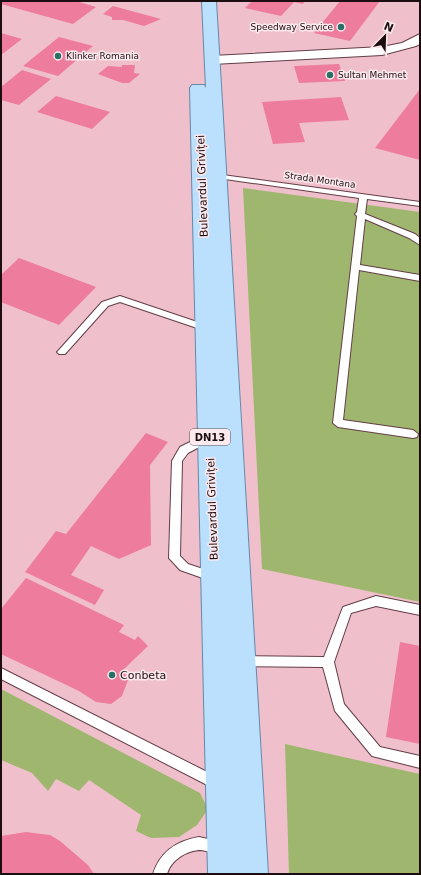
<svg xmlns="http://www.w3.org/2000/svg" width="421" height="875" viewBox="0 0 421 875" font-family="'DejaVu Sans',sans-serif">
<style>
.green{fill:#9fb66f}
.building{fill:#ee7c9c}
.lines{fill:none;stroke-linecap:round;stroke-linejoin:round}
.service-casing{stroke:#633d46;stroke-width:2}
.minor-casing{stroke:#633d46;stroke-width:2}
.primary-casing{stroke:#6588ab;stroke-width:2}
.service{fill:#fff;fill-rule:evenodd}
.minor{fill:#fff;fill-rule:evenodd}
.primary{fill:#bae0fe;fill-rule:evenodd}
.poi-dot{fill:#297067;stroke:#fdeaee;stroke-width:1.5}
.labels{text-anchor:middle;stroke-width:3;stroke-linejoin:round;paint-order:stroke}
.far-poi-label{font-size:9px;fill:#1c0d11;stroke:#fdeaee;text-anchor:start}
.far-street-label{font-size:9px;fill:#1c0d11;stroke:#fdeaee}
.shield{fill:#fdeaee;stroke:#604f53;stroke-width:1}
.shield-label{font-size:10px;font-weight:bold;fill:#1c0d11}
.street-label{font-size:11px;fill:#1c0d11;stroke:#fdeaee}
.poi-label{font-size:11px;fill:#1c0d11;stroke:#fdeaee;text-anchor:start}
</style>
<rect width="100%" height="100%" fill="#efc0cb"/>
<path class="green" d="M 243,188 L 420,212 L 420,602 L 262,569 Z
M 1,689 L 200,793 L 208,809 L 197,825 L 179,837 L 151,838 L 136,831 L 141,815 L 89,780 L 79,791 L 56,779 L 48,791 L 32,773 L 1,760 Z
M 285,744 L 420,774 L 420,874 L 289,874 Z"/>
<path class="building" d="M 1,1 L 76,1 L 96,7 L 73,24 L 1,4 Z
M 252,1 L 305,1 L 303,4 L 294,2 L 281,16 L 245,8 Z
M 340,1 L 380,1 L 350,41 L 314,33 Z
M 113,6 L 161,19 L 144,26 L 123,20 L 112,20 L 112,17 L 103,14 Z
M 1,33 L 22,39 L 1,55 Z
M 59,37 L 93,46 L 58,76 L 23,66 Z
M 339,64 L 345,81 L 299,83 L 294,66 Z
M 122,65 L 135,65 L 134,73 L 140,74 L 129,83 L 122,83 L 98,74 L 108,66 L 122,67 Z
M 22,70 L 51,79 L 19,105 L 1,100 L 1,87 Z
M 420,89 L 420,160 L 375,148 L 388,131 Z
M 56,96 L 110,112 L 92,129 L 37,112 Z
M 341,97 L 349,120 L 299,123 L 305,142 L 273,144 L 262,102 Z
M 19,258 L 96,287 L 59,325 L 1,302 L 1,275 Z
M 146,433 L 168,442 L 150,465 L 151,545 L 119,559 L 91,546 L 71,575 L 104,590 L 95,605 L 25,572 L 56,531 L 66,534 Z
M 26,578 L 124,625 L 119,632 L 135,640 L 138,636 L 148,646 L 123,670 L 128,680 L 122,696 L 111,704 L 96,702 L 79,691 L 1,654 L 1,609 Z
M 400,642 L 420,646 L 420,744 L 386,737 Z
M 26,832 L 50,835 L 60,841 L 88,865 L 94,874 L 1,874 L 1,836 Z"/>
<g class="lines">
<defs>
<path id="service" d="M 215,174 L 420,202 L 420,206 L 367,199 L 365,214 L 415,234 L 420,238 L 420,245 L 409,238 L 365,219 L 360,265 L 420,275 L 420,281 L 359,270 L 343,420 L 413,430 L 418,434 L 417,437 L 413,438 L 338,427 L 333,423 L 357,216 L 355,214 L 357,212 L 359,198 L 218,178 L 214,176 Z
M 120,296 L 209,326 L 211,328 L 206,331 L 203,330 L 120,302 L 108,306 L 65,354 L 59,354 L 57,352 L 59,350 L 102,302 Z
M 210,432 L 215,436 L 214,439 L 188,453 L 182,461 L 180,556 L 188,564 L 218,574 L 220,577 L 218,580 L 214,582 L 180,570 L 169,558 L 172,461 L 180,447 Z
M 376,596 L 420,605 L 420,615 L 376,606 L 351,613 L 334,662 L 344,704 L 380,747 L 420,756 L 420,768 L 372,756 L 335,711 L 323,667 L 241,666 L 237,665 L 235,661 L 237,657 L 241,656 L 324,657 L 343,607 Z
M 1,668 L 223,780 L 224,784 L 223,788 L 218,790 L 213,788 L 1,679 Z
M 199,837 L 226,843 L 228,848 L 226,853 C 217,856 210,851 201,850 C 187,850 171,860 167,874 L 153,874 C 160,852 176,841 199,837 Z"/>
<path id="minor" d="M 420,34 L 420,44 L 416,46 L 382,55 L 212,64 L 207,63 L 205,60 L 207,57 L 212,56 L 382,47 L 402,43 Z"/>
<path id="primary" d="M 202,1 L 216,1 L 268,874 L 238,874 L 233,748 L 238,874 L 208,874 L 190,88 L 192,85 L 204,85 L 206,88 Z"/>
</defs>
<use href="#service" class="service-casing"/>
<use href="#minor" class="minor-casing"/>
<use href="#primary" class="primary-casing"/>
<use href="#service" class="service"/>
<use href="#minor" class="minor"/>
<use href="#primary" class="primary"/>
</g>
<g class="poi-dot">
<circle cx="341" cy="27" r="4"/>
<circle cx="58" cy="56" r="4"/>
<circle cx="330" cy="75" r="4"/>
<circle cx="112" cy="675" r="4"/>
</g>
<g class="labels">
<g class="far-poi-label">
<text x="333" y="30" text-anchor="end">Speedway Service</text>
<text x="66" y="59">Klinker Romania</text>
<text x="338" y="78">Sultan Mehmet</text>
</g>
<g class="far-street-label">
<text transform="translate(320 180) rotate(8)" y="3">Strada Montana</text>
</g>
<rect class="shield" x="190" y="429" width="40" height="16" rx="3"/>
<g class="shield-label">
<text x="210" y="441">DN13</text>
</g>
<g class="street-label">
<text transform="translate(202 186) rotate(-92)" y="4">Bulevardul Griviței</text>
<text transform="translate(212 509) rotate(-92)" y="4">Bulevardul Griviței</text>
</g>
<g class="poi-label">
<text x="120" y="679">Conbeta</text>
</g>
</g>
<rect width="421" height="875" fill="none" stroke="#1c0d11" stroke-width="4"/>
<g transform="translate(385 36) rotate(23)" stroke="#fdeaee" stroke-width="3" paint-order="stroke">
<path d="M0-3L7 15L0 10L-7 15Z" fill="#1c0d11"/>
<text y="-6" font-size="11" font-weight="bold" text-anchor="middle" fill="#1c0d11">N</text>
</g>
</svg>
